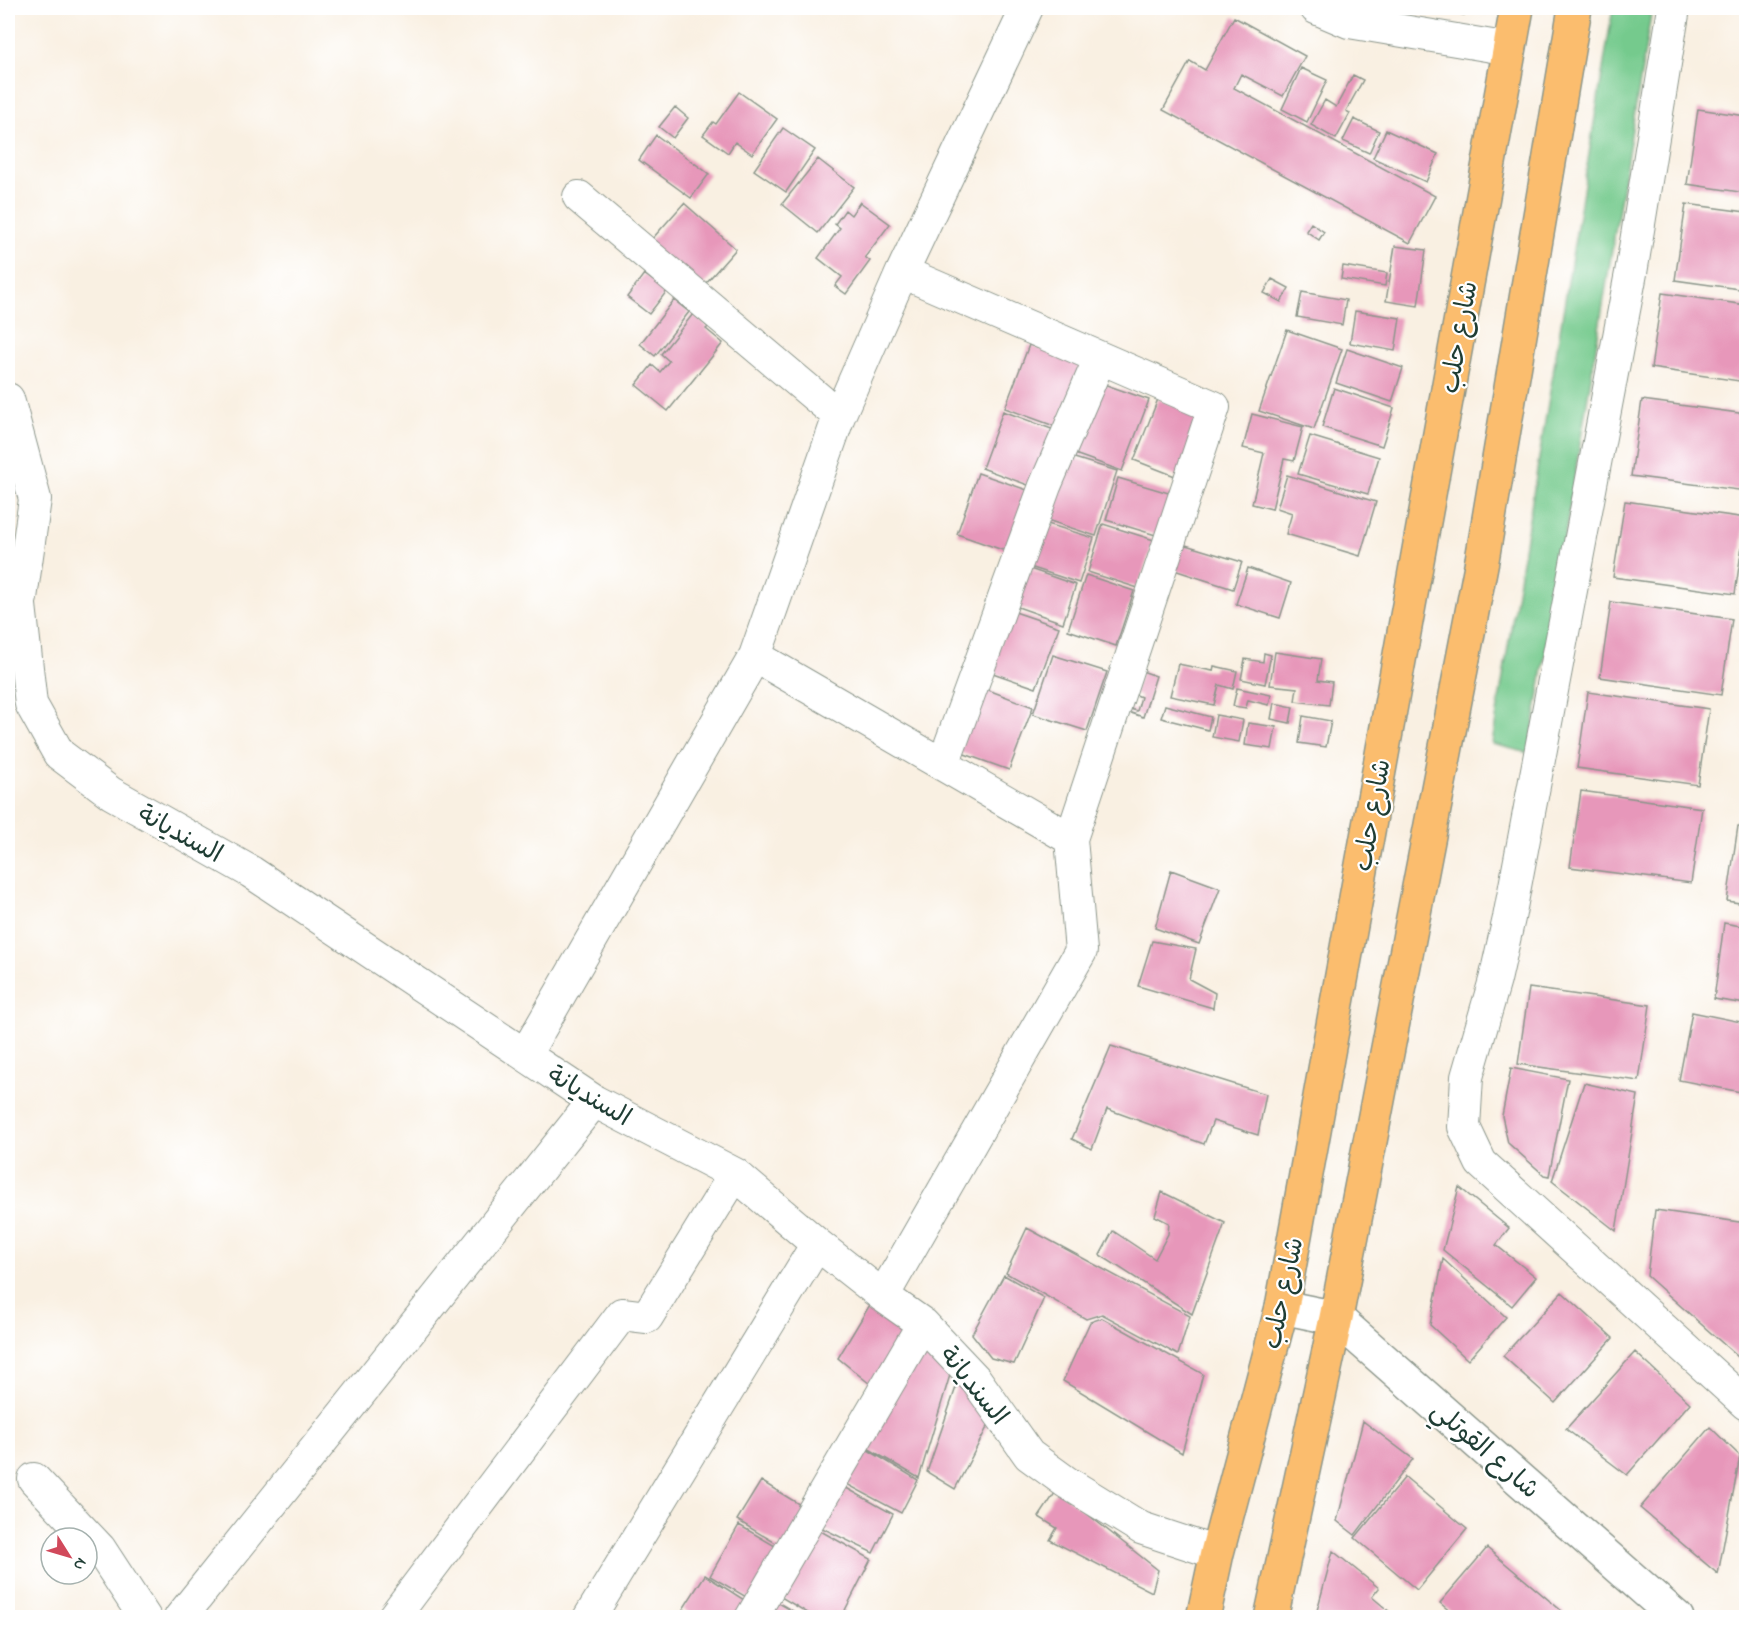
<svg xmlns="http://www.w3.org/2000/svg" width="1754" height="1625" viewBox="0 0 1754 1625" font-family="'Indie Flower','Playpen Sans Arabic',sans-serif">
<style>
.green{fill:#75ca8d;stroke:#4a8460;stroke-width:1.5}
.building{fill:#e797ba}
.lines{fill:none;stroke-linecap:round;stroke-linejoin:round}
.minor-casing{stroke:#8c968b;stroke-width:34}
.tertiary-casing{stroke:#8c968b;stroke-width:36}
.primary-casing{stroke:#8c968b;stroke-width:36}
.minor{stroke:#fff;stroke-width:32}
.tertiary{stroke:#fff;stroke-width:33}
.primary{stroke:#fbbd6e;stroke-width:33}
.labels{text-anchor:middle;stroke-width:4.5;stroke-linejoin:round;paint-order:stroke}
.street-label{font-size:26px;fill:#1f3d34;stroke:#fff}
</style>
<rect width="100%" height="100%" fill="#fff"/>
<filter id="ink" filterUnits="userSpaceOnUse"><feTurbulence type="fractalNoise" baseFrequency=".0167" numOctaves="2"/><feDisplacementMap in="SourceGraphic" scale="12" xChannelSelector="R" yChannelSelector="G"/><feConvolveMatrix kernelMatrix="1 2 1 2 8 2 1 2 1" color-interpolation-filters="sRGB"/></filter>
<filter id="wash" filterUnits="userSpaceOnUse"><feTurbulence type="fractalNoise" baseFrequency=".008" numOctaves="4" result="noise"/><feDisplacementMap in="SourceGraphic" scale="24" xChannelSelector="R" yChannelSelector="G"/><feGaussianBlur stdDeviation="1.35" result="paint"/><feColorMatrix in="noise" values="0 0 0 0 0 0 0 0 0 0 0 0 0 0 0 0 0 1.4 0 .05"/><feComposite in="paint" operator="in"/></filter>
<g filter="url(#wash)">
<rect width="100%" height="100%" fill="#f9f0e2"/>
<path class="green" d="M 1613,8 L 1652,8 L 1529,753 L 1492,744 Z"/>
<g id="blocks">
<path class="building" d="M 1435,8 L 1466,8 L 1464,15 Z
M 1234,17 L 1305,56 L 1283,96 L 1241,74 L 1234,88 L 1435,196 L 1410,243 L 1163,110 L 1190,61 L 1205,70 Z
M 1301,68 L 1327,80 L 1307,122 L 1282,109 Z
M 1353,75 L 1363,80 L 1346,111 L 1350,113 L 1336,139 L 1311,125 L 1325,100 L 1336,107 Z
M 739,92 L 777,119 L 752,154 L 735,142 L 728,153 L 703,135 L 713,122 L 716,124 Z
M 675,107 L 688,118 L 673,138 L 659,127 Z
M 1698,109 L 1746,116 L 1746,193 L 1687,184 Z
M 1354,119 L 1379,131 L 1369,153 L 1343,141 Z
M 783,128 L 815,150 L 786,192 L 754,170 Z
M 1386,130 L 1438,154 L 1426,182 L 1373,158 Z
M 656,135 L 709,174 L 691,198 L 639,160 Z
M 818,159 L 854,187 L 818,233 L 782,204 Z
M 860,202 L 890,224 L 865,257 L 870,261 L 846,294 L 835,286 L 842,277 L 818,258 L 840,228 L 835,224 L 845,210 L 851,215 Z
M 684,203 L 736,249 L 697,293 L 645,247 Z
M 1686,204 L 1746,212 L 1746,290 L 1675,280 Z
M 1311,223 L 1324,232 L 1319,240 L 1306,231 Z
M 1395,246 L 1426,250 L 1418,306 L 1386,301 Z
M 1343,266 L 1387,273 L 1385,286 L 1341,279 Z
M 644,274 L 667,291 L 649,314 L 627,297 Z
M 1272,279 L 1289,288 L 1281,302 L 1264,293 Z
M 1302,292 L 1346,300 L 1342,325 L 1297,317 Z
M 1662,293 L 1746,305 L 1746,382 L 1651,368 Z
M 674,300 L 689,312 L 655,356 L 640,344 Z
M 1355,311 L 1400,318 L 1395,351 L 1350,343 Z
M 693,314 L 708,327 L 706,329 L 723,343 L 668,411 L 636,385 L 652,365 L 660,372 L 669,361 L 661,354 Z
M 1287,330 L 1342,349 L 1314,429 L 1259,411 Z
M 1029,345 L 1081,364 L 1057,427 L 1005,408 Z
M 1347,349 L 1403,368 L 1392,402 L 1336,383 Z
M 1098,382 L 1149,400 L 1122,471 L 1072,453 Z
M 1334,388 L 1394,408 L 1382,446 L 1322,427 Z
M 1158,399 L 1204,416 L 1180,478 L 1134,460 Z
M 1642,400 L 1746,414 L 1746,491 L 1631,476 Z
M 1003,411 L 1057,431 L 1036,488 L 982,468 Z
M 1252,414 L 1303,427 L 1294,461 L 1284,459 L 1272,509 L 1252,504 L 1264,453 L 1243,448 Z
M 1310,436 L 1379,457 L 1368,494 L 1298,474 Z
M 1068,456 L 1117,471 L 1096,536 L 1047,520 Z
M 978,473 L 1036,493 L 1014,554 L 957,534 Z
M 1287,475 L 1376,502 L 1360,556 L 1286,534 L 1292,513 L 1277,508 Z
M 1118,478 L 1172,494 L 1159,536 L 1106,520 Z
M 1625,501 L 1746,518 L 1735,594 L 1613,577 Z
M 1041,522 L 1094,538 L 1079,583 L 1027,566 Z
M 1103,524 L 1154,540 L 1138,588 L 1088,572 Z
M 1179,543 L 1242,562 L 1233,589 L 1171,569 Z
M 1027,568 L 1076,585 L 1063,623 L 1015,606 Z
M 1248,568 L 1291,583 L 1280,618 L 1236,604 Z
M 1086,575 L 1134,591 L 1116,646 L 1068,630 Z
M 1611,602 L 1732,619 L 1721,695 L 1600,677 Z
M 1012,611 L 1059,627 L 1036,688 L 990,672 Z
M 1275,652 L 1321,659 L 1318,680 L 1332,682 L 1329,705 L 1295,701 L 1297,688 L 1270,685 Z
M 1264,653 L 1271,655 L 1265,684 L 1241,679 L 1245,659 L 1263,662 Z
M 1053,655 L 1107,672 L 1087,731 L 1033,714 Z
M 1178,664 L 1213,671 L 1214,666 L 1237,671 L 1233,689 L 1219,685 L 1214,705 L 1170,696 Z
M 1142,671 L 1156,676 L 1143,717 L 1122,710 L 1123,707 L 1137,711 L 1141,697 L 1134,694 Z
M 983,688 L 1033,707 L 1009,770 L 959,752 Z
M 1237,688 L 1271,695 L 1269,705 L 1248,700 L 1246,708 L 1233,706 Z
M 1588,692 L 1709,709 L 1698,785 L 1577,768 Z
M 1274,703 L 1293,707 L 1290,723 L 1271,719 Z
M 1165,705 L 1211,717 L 1208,730 L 1161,718 Z
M 1216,715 L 1243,720 L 1239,742 L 1212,737 Z
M 1303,716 L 1331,721 L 1326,747 L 1299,743 Z
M 1248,723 L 1276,727 L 1272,749 L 1245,745 Z
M 1581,791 L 1702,808 L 1691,883 L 1570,867 Z
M 1738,826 L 1746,827 L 1746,904 L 1727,901 Z
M 1171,870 L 1220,888 L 1199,944 L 1155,928 Z
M 1724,923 L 1746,927 L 1746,1004 L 1714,999 Z
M 1152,941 L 1196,949 L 1189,979 L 1215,993 L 1213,1008 L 1138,986 Z
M 1529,988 L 1650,1005 L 1639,1081 L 1518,1064 Z
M 1692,1012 L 1746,1023 L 1746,1093 L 1679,1080 Z
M 1111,1046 L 1266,1094 L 1258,1135 L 1213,1121 L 1204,1144 L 1107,1109 L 1092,1149 L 1072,1139 Z
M 1511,1068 L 1568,1079 L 1549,1176 L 1544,1175 L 1508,1143 L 1502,1116 Z
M 1584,1083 L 1638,1095 L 1616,1231 L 1552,1181 Z
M 1459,1187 L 1509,1228 L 1496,1245 L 1536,1277 L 1512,1306 L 1443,1250 Z
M 1162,1192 L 1225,1223 L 1192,1314 L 1100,1255 L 1113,1231 L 1155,1259 L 1168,1234 L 1169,1223 L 1155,1216 Z
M 1655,1210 L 1746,1223 L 1746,1364 L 1647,1276 Z
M 1027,1228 L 1190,1316 L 1178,1355 L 1102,1314 L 1086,1319 L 1006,1273 Z
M 1443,1259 L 1506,1317 L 1468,1360 L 1430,1325 Z
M 1004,1275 L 1044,1298 L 1014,1364 L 991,1358 L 972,1334 Z
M 1562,1292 L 1613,1338 L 1555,1403 L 1503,1356 Z
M 871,1303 L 914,1339 L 881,1393 L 838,1358 Z
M 1102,1318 L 1203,1374 L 1182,1453 L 1063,1381 L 1090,1322 Z
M 925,1338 L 953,1365 L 919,1478 L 864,1446 Z
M 1635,1352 L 1690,1403 L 1627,1475 L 1566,1429 Z
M 963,1367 L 994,1414 L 955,1489 L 927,1472 Z
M 1363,1421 L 1413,1459 L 1355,1535 L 1337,1521 Z
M 1710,1427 L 1740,1456 L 1718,1574 L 1640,1508 Z
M 863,1447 L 918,1480 L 901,1513 L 841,1481 Z
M 1405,1477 L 1467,1529 L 1417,1590 L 1355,1538 Z
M 761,1481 L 807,1509 L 784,1548 L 737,1520 Z
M 841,1485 L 893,1514 L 873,1553 L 818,1526 Z
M 1057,1490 L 1158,1570 L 1152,1592 L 1050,1540 L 1057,1528 L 1039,1517 Z
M 739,1525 L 782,1550 L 753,1601 L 710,1576 Z
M 817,1529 L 871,1559 L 841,1618 L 816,1618 L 781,1597 Z
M 1487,1548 L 1564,1613 L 1561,1618 L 1458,1618 L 1440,1603 Z
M 1333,1551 L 1379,1588 L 1372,1597 L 1397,1618 L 1315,1618 Z
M 705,1575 L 752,1605 L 744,1618 L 697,1618 L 683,1609 Z
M 777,1602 L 805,1618 L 769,1618 Z"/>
</g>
</g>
<g filter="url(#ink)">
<use href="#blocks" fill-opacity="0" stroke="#8c968b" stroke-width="1.5"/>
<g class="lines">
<defs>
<path id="minor" d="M 1316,8 L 1349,22 L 1510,49
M 1674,8 L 1631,273 L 1509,918 L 1495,980 L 1467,1077 L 1464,1127 L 1481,1163 L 1746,1404
M 579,197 L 839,416
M 902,272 L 1214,407 L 1071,839
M 8,399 L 35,499 L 21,598
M 8,566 L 20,605 L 31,704 L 59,754 L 111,793 L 251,872 L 594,1101 L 735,1174 L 817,1244 L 883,1296 L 923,1324 L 976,1380 L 1029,1455 L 1066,1482 L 1141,1528 L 1217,1553
M 755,656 L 1071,839 L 1081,951 L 883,1296
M 943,765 L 1045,486 L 1100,358
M 525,1055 L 755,656 L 839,416 L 902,272 L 1027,8
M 34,1479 L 100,1549 L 145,1618
M 180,1618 L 594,1101
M 393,1618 L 622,1314 L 647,1317 L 735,1174
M 589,1618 L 817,1244
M 751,1618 L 923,1324"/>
<path id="tertiary" d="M 1282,1307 L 1336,1318 L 1677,1618"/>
<path id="primary" d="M 1203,1618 L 1217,1553 L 1282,1307 L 1517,8
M 1271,1618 L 1336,1318 L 1482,560 L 1575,8"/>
</defs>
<use href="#minor" class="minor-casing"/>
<use href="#tertiary" class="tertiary-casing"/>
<use href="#primary" class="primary-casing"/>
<use href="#minor" class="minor"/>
<use href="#tertiary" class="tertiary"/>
<use href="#primary" class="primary"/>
</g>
</g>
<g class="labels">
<g class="street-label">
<text transform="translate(1458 337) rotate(-80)" y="9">شارع حلب</text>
<text transform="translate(1371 815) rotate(-80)" y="9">شارع حلب</text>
<text transform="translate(181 833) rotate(29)" y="9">السنديانة</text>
<text transform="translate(590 1095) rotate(31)" y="9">السنديانة</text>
<text transform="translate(1282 1293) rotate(-78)" y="9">شارع حلب</text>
<text transform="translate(975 1385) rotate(51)" y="9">السنديانة</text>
<text transform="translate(1486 1449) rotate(41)" y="9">شارع القوتلي</text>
</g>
</g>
<rect width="1754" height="1625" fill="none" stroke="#fff" stroke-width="30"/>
<g transform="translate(69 1556) rotate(127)"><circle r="28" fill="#ffffff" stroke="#a5b1ae" stroke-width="1.5"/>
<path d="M0-4.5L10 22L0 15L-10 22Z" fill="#d1495b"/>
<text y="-9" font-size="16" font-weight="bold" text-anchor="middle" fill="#1f3d34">N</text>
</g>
</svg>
